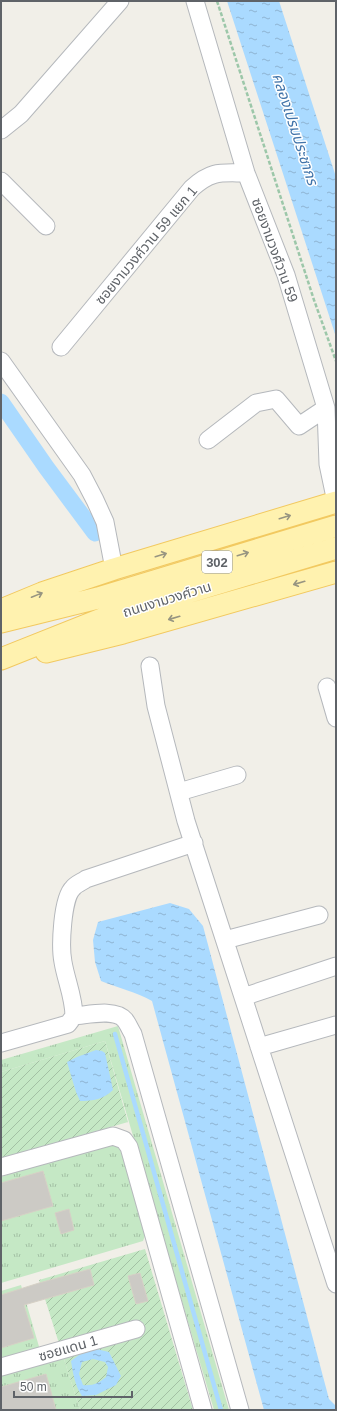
<svg xmlns="http://www.w3.org/2000/svg" width="337" height="1411" viewBox="0 0 337 1411" font-family="Helvetica,'Noto Sans Thai',sans-serif">
<style>
.grass{fill:url(#grass-tufts)}
.garden{fill:url(#garden-furrows)}
.water{fill:url(#water-ripples);fill-rule:evenodd}
.lines{fill:none;stroke-linecap:round;stroke-linejoin:round}
.stream{stroke:#aadaff;stroke-width:4.5}
.canal{stroke:#aadaff;stroke-width:17}
.building{fill:#cccac5;stroke:#d6d1c6}
.minor-casing{stroke:#b5b8bc;stroke-width:19}
.major-casing{stroke:#f2c960;stroke-width:23}
.path{stroke:#9cc7a9;stroke-width:2.5;stroke-dasharray:4 2;stroke-linecap:butt}
.minor{stroke:#fff;stroke-width:17}
.major{stroke:#fff2af;stroke-width:21}
.oneway{stroke:#979581}
.labels{text-anchor:middle;stroke-width:3;stroke-linejoin:round;paint-order:stroke}
.shield{fill:#fff;stroke:#8f9295;stroke-width:1}
.shield-label{font-size:13px;font-weight:bold;fill:#5f6368}
.street-label{font-size:14px;fill:#5f6368;stroke:#fff}
.water-label{font-size:15px;font-style:italic;fill:#4174aa;stroke:#fff}
</style>
<defs>
<pattern id="grass-tufts" width="24" height="20" patternUnits="userSpaceOnUse"><rect width="24" height="20" fill="#c5e8c5"/><path d="M3 7l-1-3M5 7V3M7 7l1-3M15 17l-1-3M17 17v-4M19 17l1-3" fill="none" stroke="#a3c0a4"/></pattern>
<pattern id="garden-furrows" width="10" height="10" patternUnits="userSpaceOnUse"><rect width="10" height="10" fill="#c5e8c5"/><path d="M-1 1l2-2M0 10L10 0M9 11l2-2" fill="none" stroke="#a3c0a4"/></pattern>
<pattern id="water-ripples" width="26" height="14" patternUnits="userSpaceOnUse"><rect width="26" height="14" fill="#aadaff"/><path d="M2 4q2-2 4 0t4 0M15 11q2-2 4 0t4 0" fill="none" stroke="#8eb4d2"/></pattern>
</defs>
<rect width="100%" height="100%" fill="#f1efe8"/>
<path class="grass" d="M 118,1026 L 229,1410 L 214,1410 L 105,1041 L 1,1072 L 1,1060 Z
M 106,1142 L 122,1145 L 146,1233 L 143,1241 L 1,1283 L 1,1177 Z
M 21,1285 L 40,1350 L 1,1361 L 1,1291 Z
M 63,1356 L 80,1410 L 1,1410 L 1,1373 Z"/>
<path class="garden" d="M 105,1041 L 128,1122 L 1,1159 L 1,1072 Z
M 145,1249 L 193,1410 L 80,1410 L 39,1280 Z"/>
<path class="water" d="M 227,1 L 279,1 L 336,177 L 336,337 Z
M 170,903 L 189,909 L 203,926 L 329,1399 L 336,1406 L 336,1410 L 264,1410 L 152,1001 C 136,992 118,988 101,981 L 95,962 L 93,940 L 98,922 Z
M 96,1050 L 102,1051 L 105,1053 L 113,1090 C 104,1099 93,1101 80,1101 L 76,1092 L 67,1062 L 77,1057 Z
M 96,1349 L 109,1352 L 121,1376 L 116,1385 L 96,1395 L 82,1396 C 75,1386 73,1373 71,1361 L 79,1355 ZM 93,1359 L 105,1362 L 108,1367 L 106,1377 C 99,1383 93,1386 83,1385 L 79,1374 L 82,1362 Z"/>
<g class="lines">
<path class="stream" d="M 115,1034 L 221,1410"/>
<path class="canal" d="M 1,402 L 46,467 L 95,533"/>
</g>
<path class="building" d="M 43,1171 L 53,1206 L 1,1221 L 1,1183 Z
M 69,1209 L 74,1230 L 61,1234 L 55,1213 Z
M 90,1269 L 94,1285 L 24,1305 L 34,1338 L 1,1348 L 1,1295 L 39,1283 Z
M 140,1273 L 148,1301 L 136,1304 L 128,1276 Z
M 46,1374 L 56,1410 L 1,1410 L 1,1387 Z"/>
<g class="lines">
<defs>
<path id="minor" d="M 195,1 L 246,173 L 286,275 L 326,408 L 328,464 L 336,502
M 1,130 L 21,114 L 120,1
M 1,181 L 46,226
M 61,347 L 192,188 C 212,170 221,173 246,173
M 1,361 L 82,475 L 95,500 L 105,522 L 114,569
M 208,440 L 256,403 L 276,399 L 299,426 L 326,408
M 150,666 L 156,706 L 186,821 L 336,1284
M 327,687 L 336,718
M 179,792 L 237,775
M 225,940 L 319,915
M 243,997 L 336,966
M 74,1016 C 88,1015 115,1008 125,1020 C 128,1024 130,1029 133,1034 L 240,1410
M 1,1043 L 68,1024 L 74,1016 C 74,998 66,980 63,962 C 60,947 62,898 73,888 C 76,884 82,882 86,879 L 194,843
M 259,1047 L 336,1025
M 1,1167 L 113,1136 L 124,1140 L 129,1147 L 203,1410
M 1,1367 L 136,1329"/>
<path id="major" d="M 1,610 L 42,593 L 114,569 L 336,502
M 1,622 L 98,598 L 336,526
M 46,652 L 123,633 L 336,572
M 1,659 L 104,618 L 336,548"/>
</defs>
<use href="#minor" class="minor-casing"/>
<use href="#major" class="major-casing"/>
<path class="path" d="M 217,1 L 314,300 L 336,361"/>
<use href="#minor" class="minor"/>
<use href="#major" class="major"/>
</g>
<defs><path id="oneway-shaft" d="M-6 0H5M1.5-3L5.5 0L1.5 3" fill="none" stroke-width="1.6" stroke-linecap="round" stroke-linejoin="round"/></defs>
<g class="oneway">
<use href="#oneway-shaft" transform="translate(285 517) rotate(-17)"/>
<use href="#oneway-shaft" transform="translate(243 554) rotate(-17)"/>
<use href="#oneway-shaft" transform="translate(161 555) rotate(-17)"/>
<use href="#oneway-shaft" transform="translate(299 583) rotate(164)"/>
<use href="#oneway-shaft" transform="translate(37 595) rotate(-22)"/>
<use href="#oneway-shaft" transform="translate(174 618) rotate(164)"/>
</g>
<g class="labels">
<rect class="shield" x="202" y="551" width="30" height="22" rx="3"/>
<g class="shield-label">
<text x="217" y="567">302</text>
</g>
<g class="street-label">
<text transform="translate(146 245) rotate(-50)" y="5">ซอยงามวงศ์วาน 59 แยก 1</text>
<text transform="translate(275 250) rotate(70)" y="5">ซอยงามวงศ์วาน 59</text>
<text transform="translate(167 599) rotate(-17)" y="5">ถนนงามวงศ์วาน</text>
<text transform="translate(68 1348) rotate(-16)" y="5">ซอยแดน 1</text>
</g>
<g class="water-label">
<text transform="translate(295 129) rotate(72)" y="5">คลองเปรมประชากร</text>
</g>
</g>
<rect width="337" height="1411" fill="none" stroke="#5f6368" stroke-width="4"/>
<path d="M14 1391v6h118v-6" fill="none" stroke="#5f6368" stroke-width="2"/>
<text x="20" y="1391" font-size="12" fill="#5f6368" stroke="#ffffff" stroke-width="3" paint-order="stroke">50 m</text>
</svg>
